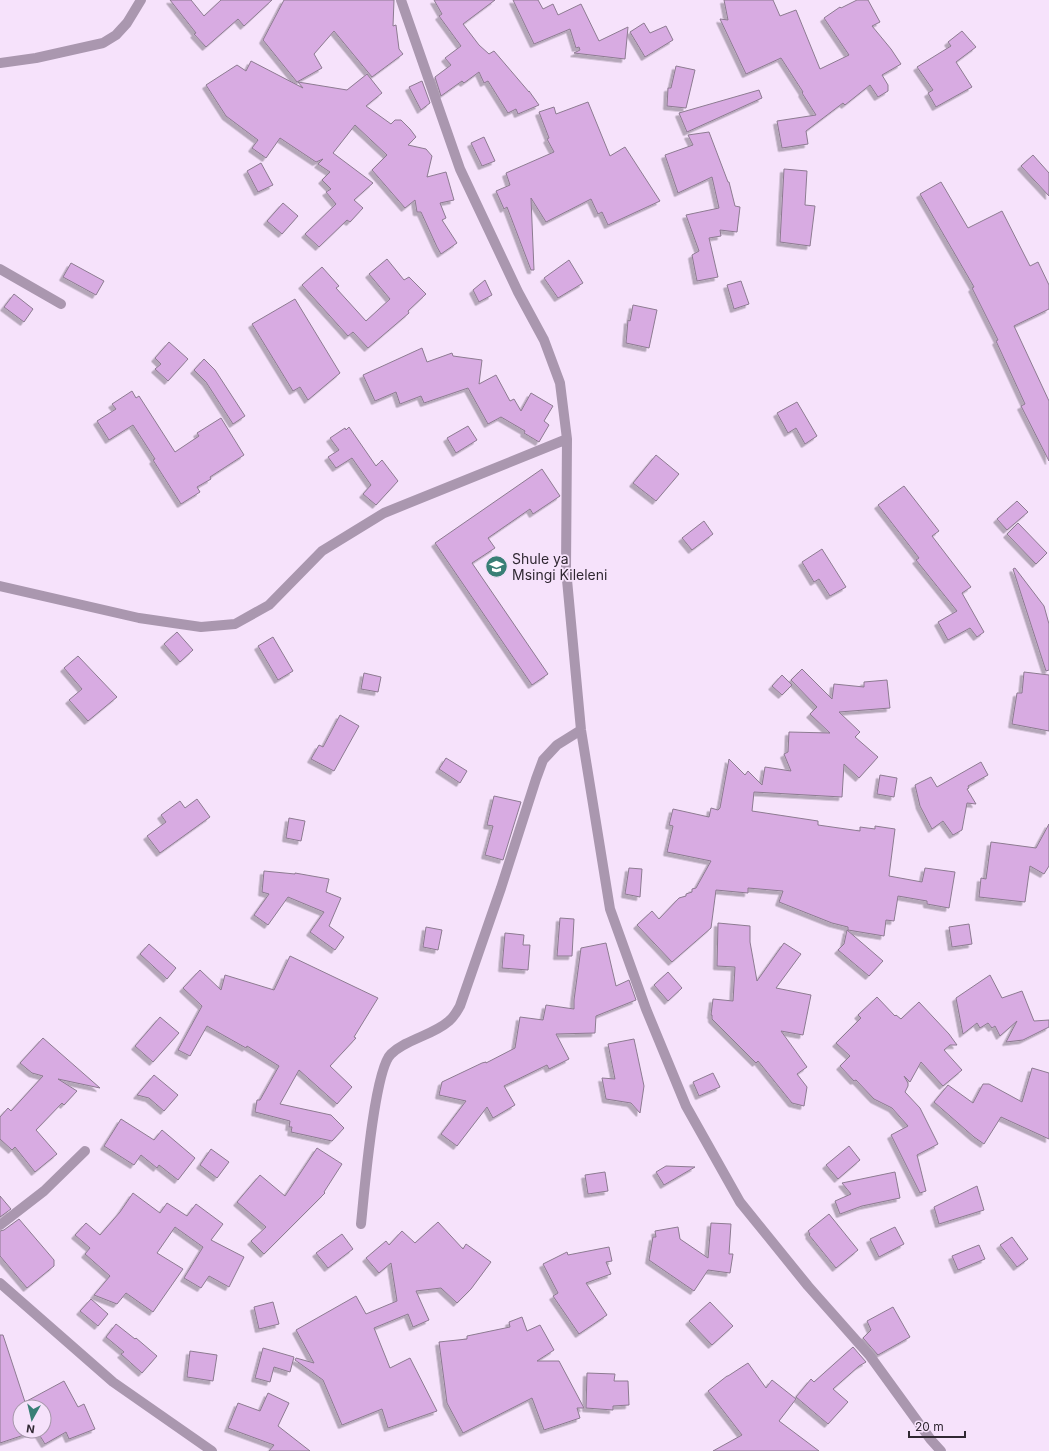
<svg xmlns="http://www.w3.org/2000/svg" width="1049" height="1451" viewBox="0 0 1049 1451" font-family="Inter,sans-serif">
<style>
.building{fill:#d8abe2;stroke:#8d7b91;filter:url(#shadow)}
.lines{fill:none;stroke-linecap:round;stroke-linejoin:round}
.street{stroke:#aa97af;stroke-width:10}
.labels{text-anchor:middle;stroke-width:3.5;stroke-linejoin:round;paint-order:stroke}
.poi-label{font-size:14px;fill:#302832;stroke:#f6e2fb;text-anchor:start}
</style>
<defs>
<filter id="shadow"><feDropShadow dx="-3.5" dy="3.5" stdDeviation="0" flood-color="#0004"/></filter>
</defs>
<rect width="100%" height="100%" fill="#f6e2fb"/>
<path class="building" d="M 170,0 L 191,0 L 204,16 L 221,0 L 272,0 L 244,26 L 238,19 L 206,47 L 194,34 L 196,33 Z
M 284,0 L 394,0 L 393,26 L 396,25 L 399,49 L 403,54 L 372,77 L 334,31 L 314,54 L 322,68 L 297,82 L 263,40 Z
M 434,0 L 495,0 L 463,24 L 479,45 L 489,54 L 494,51 L 529,92 L 529,91 L 539,105 L 518,114 L 516,109 L 508,113 L 488,81 L 484,83 L 479,72 L 464,83 L 462,81 L 441,96 L 435,77 L 451,65 L 445,58 L 461,46 L 439,16 L 442,14 Z
M 513,0 L 538,0 L 543,9 L 553,4 L 558,15 L 581,4 L 599,41 L 628,27 L 625,59 L 574,53 L 580,50 L 579,47 L 576,48 L 570,29 L 534,44 Z
M 724,0 L 773,0 L 780,16 L 796,10 L 820,69 L 849,55 L 824,18 L 840,7 L 841,8 L 857,0 L 868,0 L 880,22 L 872,26 L 891,49 L 901,64 L 882,75 L 888,85 L 888,91 L 878,97 L 870,85 L 845,105 L 843,103 L 806,131 L 808,144 L 782,148 L 777,121 L 816,115 L 802,93 L 803,92 L 781,58 L 746,74 L 720,19 L 728,20 Z
M 644,23 L 650,33 L 666,26 L 673,40 L 645,57 L 630,32 Z
M 962,31 L 976,47 L 956,62 L 972,87 L 936,107 L 928,93 L 933,90 L 917,67 L 951,46 L 948,42 Z
M 251,61 L 303,88 L 298,82 L 347,90 L 367,74 L 382,93 L 366,106 L 391,124 L 395,120 L 401,120 L 410,129 L 416,137 L 408,145 L 426,149 L 432,156 L 427,177 L 446,172 L 454,200 L 440,203 L 446,218 L 442,220 L 457,243 L 441,254 L 437,247 L 421,212 L 417,212 L 415,200 L 405,208 L 372,170 L 387,155 L 355,125 L 333,153 L 373,183 L 354,200 L 363,208 L 350,222 L 347,220 L 319,247 L 305,234 L 336,204 L 326,192 L 331,189 L 322,180 L 330,172 L 318,164 L 323,159 L 316,162 L 280,138 L 266,158 L 252,148 L 258,140 L 226,116 L 206,85 L 237,65 L 246,71 Z
M 676,66 L 695,70 L 686,108 L 667,106 L 668,88 L 671,88 Z
M 422,81 L 430,103 L 421,110 L 409,87 Z
M 759,90 L 762,98 L 687,132 L 679,113 Z
M 588,102 L 610,156 L 625,147 L 660,201 L 608,225 L 602,212 L 598,214 L 591,199 L 546,222 L 531,198 L 534,270 L 531,270 L 507,207 L 504,209 L 496,191 L 510,185 L 506,173 L 554,152 L 547,139 L 549,138 L 539,112 L 554,107 L 556,114 Z
M 709,132 L 728,182 L 729,182 L 735,206 L 740,207 L 737,232 L 720,230 L 721,236 L 709,238 L 718,277 L 697,281 L 692,255 L 699,251 L 686,215 L 719,208 L 712,177 L 678,193 L 665,155 L 693,145 L 688,135 Z
M 484,137 L 495,161 L 482,166 L 471,143 Z
M 1033,155 L 1049,173 L 1049,196 L 1021,166 Z
M 261,163 L 273,185 L 258,192 L 247,171 Z
M 784,169 L 807,171 L 805,205 L 815,206 L 810,246 L 780,242 Z
M 941,182 L 968,228 L 1002,211 L 1030,266 L 1038,262 L 1049,285 L 1049,309 L 1014,326 L 1049,401 L 1049,461 L 1021,406 L 1025,404 L 996,341 L 998,340 L 972,288 L 974,287 L 920,194 Z
M 283,203 L 298,216 L 282,234 L 267,221 Z
M 387,259 L 404,280 L 409,277 L 426,294 L 408,311 L 409,313 L 368,348 L 353,332 L 348,336 L 302,285 L 322,267 L 339,286 L 336,288 L 366,321 L 390,299 L 369,274 Z
M 569,260 L 583,283 L 558,298 L 544,278 Z
M 71,263 L 104,281 L 96,295 L 63,277 Z
M 485,280 L 492,295 L 479,302 L 473,290 Z
M 741,281 L 749,304 L 734,309 L 727,285 Z
M 14,294 L 33,309 L 24,322 L 4,307 Z
M 295,299 L 340,373 L 308,400 L 300,387 L 293,391 L 252,324 Z
M 633,305 L 657,310 L 649,348 L 626,343 L 628,320 L 630,321 Z
M 169,342 L 188,359 L 168,381 L 155,369 L 161,364 L 155,358 Z
M 422,348 L 427,362 L 452,353 L 453,356 L 482,360 L 479,384 L 496,375 L 510,401 L 514,399 L 521,411 L 531,393 L 553,406 L 544,421 L 549,425 L 539,442 L 524,433 L 525,431 L 501,417 L 488,424 L 468,388 L 424,403 L 421,396 L 400,404 L 396,392 L 375,401 L 363,375 Z
M 204,359 L 215,370 L 245,416 L 233,424 L 206,382 L 194,370 Z
M 132,391 L 136,398 L 139,396 L 175,452 L 199,436 L 197,433 L 221,418 L 244,455 L 210,477 L 211,479 L 197,487 L 200,492 L 181,504 L 153,460 L 155,459 L 133,425 L 109,440 L 97,421 L 116,409 L 112,404 Z
M 797,402 L 817,436 L 805,444 L 796,428 L 788,433 L 777,413 Z
M 468,426 L 477,440 L 456,453 L 447,438 Z
M 349,427 L 376,466 L 382,460 L 398,481 L 376,505 L 363,494 L 371,485 L 352,458 L 336,468 L 328,457 L 339,450 L 330,438 L 345,428 L 346,430 Z
M 656,455 L 679,474 L 656,501 L 633,483 Z
M 542,469 L 560,496 L 533,514 L 530,509 L 488,538 L 495,548 L 472,563 L 548,674 L 532,685 L 435,543 Z
M 904,486 L 939,531 L 932,536 L 971,587 L 962,593 L 984,632 L 977,637 L 970,628 L 948,640 L 938,622 L 957,611 L 916,560 L 919,558 L 878,505 Z
M 1017,501 L 1028,512 L 1007,530 L 997,519 Z
M 704,521 L 713,534 L 692,550 L 682,538 Z
M 1018,523 L 1047,553 L 1036,564 L 1007,534 Z
M 822,549 L 846,587 L 830,596 L 819,579 L 814,582 L 802,562 Z
M 1015,568 L 1044,606 L 1049,624 L 1049,670 L 1046,671 L 1013,569 Z
M 177,632 L 193,650 L 180,662 L 164,644 Z
M 273,637 L 293,671 L 278,680 L 258,646 Z
M 78,656 L 117,697 L 88,721 L 69,700 L 82,689 L 64,668 Z
M 802,669 L 832,699 L 834,684 L 864,687 L 864,682 L 887,680 L 890,708 L 839,712 L 860,732 L 855,737 L 878,757 L 859,778 L 844,764 L 842,797 L 754,792 L 752,811 L 818,821 L 818,825 L 860,831 L 860,827 L 875,829 L 875,826 L 895,829 L 889,876 L 922,882 L 925,868 L 955,872 L 949,908 L 927,904 L 927,901 L 898,896 L 894,921 L 886,920 L 884,936 L 848,930 L 848,927 L 832,923 L 779,902 L 783,891 L 748,888 L 748,893 L 716,890 L 711,928 L 672,962 L 637,925 L 652,911 L 659,919 L 679,898 L 686,896 L 686,894 L 692,892 L 692,889 L 696,888 L 711,861 L 667,852 L 673,826 L 669,825 L 673,809 L 709,817 L 711,808 L 718,810 L 720,808 L 729,759 L 745,775 L 748,771 L 762,785 L 765,767 L 791,771 L 784,754 L 788,752 L 789,732 L 830,733 L 810,714 L 817,707 L 791,680 Z
M 1024,672 L 1049,675 L 1049,731 L 1012,724 L 1017,693 L 1022,693 Z
M 364,673 L 381,677 L 378,692 L 361,689 Z
M 782,675 L 792,685 L 782,695 L 772,686 Z
M 340,715 L 359,726 L 334,771 L 311,759 L 319,745 L 323,747 Z
M 446,758 L 467,771 L 460,783 L 439,769 Z
M 981,762 L 988,775 L 968,786 L 969,788 L 967,789 L 976,804 L 967,803 L 962,830 L 953,835 L 943,821 L 932,829 L 920,806 L 915,785 L 931,777 L 937,787 Z
M 880,775 L 897,778 L 894,797 L 877,794 Z
M 494,796 L 521,802 L 503,860 L 485,855 L 493,826 L 487,825 Z
M 197,799 L 210,817 L 160,853 L 147,836 L 166,822 L 161,815 L 180,801 L 185,808 Z
M 289,818 L 305,821 L 301,841 L 286,838 Z
M 1049,824 L 1049,866 L 1044,874 L 1030,866 L 1025,902 L 979,897 L 981,878 L 986,879 L 991,842 L 1036,848 Z
M 629,868 L 642,869 L 640,897 L 625,894 Z
M 264,871 L 295,874 L 295,873 L 329,879 L 326,892 L 341,898 L 329,926 L 344,937 L 335,950 L 310,932 L 324,912 L 288,897 L 268,925 L 254,915 L 269,894 L 262,892 Z
M 560,918 L 574,919 L 572,956 L 557,956 Z
M 718,923 L 750,926 L 750,942 L 757,981 L 784,943 L 801,954 L 776,988 L 811,995 L 803,1035 L 781,1031 L 807,1067 L 797,1074 L 807,1087 L 804,1106 L 792,1103 L 758,1061 L 756,1063 L 712,1019 L 712,1015 L 711,1015 L 713,999 L 733,1001 L 735,967 L 717,966 Z
M 969,924 L 972,944 L 952,947 L 949,927 Z
M 426,927 L 442,930 L 438,950 L 423,947 Z
M 847,930 L 883,961 L 869,976 L 838,950 L 844,944 Z
M 505,933 L 524,935 L 523,945 L 530,945 L 528,970 L 502,968 Z
M 606,943 L 616,986 L 629,980 L 636,1000 L 596,1016 L 595,1033 L 556,1034 L 569,1059 L 549,1069 L 547,1065 L 504,1086 L 515,1105 L 493,1118 L 487,1107 L 457,1146 L 441,1134 L 466,1101 L 439,1095 L 442,1082 L 482,1063 L 486,1062 L 486,1063 L 515,1048 L 520,1017 L 543,1020 L 546,1005 L 574,1009 L 574,1000 L 581,948 Z
M 149,944 L 176,968 L 167,979 L 140,954 Z
M 290,956 L 378,998 L 354,1037 L 356,1038 L 330,1066 L 352,1087 L 337,1104 L 299,1070 L 280,1104 L 331,1115 L 344,1128 L 332,1141 L 291,1132 L 292,1127 L 289,1127 L 290,1121 L 255,1112 L 257,1100 L 260,1100 L 279,1066 L 247,1046 L 246,1048 L 207,1026 L 190,1056 L 178,1050 L 202,1006 L 183,988 L 200,970 L 221,990 L 225,975 L 274,990 Z
M 668,972 L 682,988 L 668,1001 L 654,985 Z
M 990,975 L 1002,998 L 1022,991 L 1034,1021 L 1049,1020 L 1049,1027 L 1023,1040 L 1006,1042 L 1017,1021 L 1000,1036 L 995,1026 L 992,1028 L 988,1023 L 980,1028 L 977,1023 L 963,1034 L 956,998 Z
M 877,997 L 895,1016 L 896,1015 L 901,1019 L 919,1002 L 949,1034 L 957,1045 L 950,1045 L 944,1050 L 962,1070 L 943,1086 L 921,1062 L 910,1082 L 904,1076 L 908,1083 L 908,1086 L 905,1092 L 920,1108 L 938,1144 L 917,1155 L 926,1191 L 920,1193 L 891,1135 L 908,1126 L 892,1108 L 874,1099 L 856,1080 L 854,1081 L 840,1066 L 850,1056 L 836,1043 L 861,1018 L 858,1015 Z
M 160,1017 L 179,1033 L 153,1062 L 135,1046 Z
M 43,1038 L 100,1088 L 58,1079 L 77,1091 L 64,1105 L 62,1103 L 36,1130 L 57,1154 L 35,1172 L 15,1147 L 12,1150 L 0,1139 L 0,1117 L 8,1108 L 11,1111 L 43,1076 L 32,1073 L 20,1063 Z
M 634,1039 L 644,1086 L 640,1113 L 631,1103 L 606,1099 L 602,1078 L 615,1079 L 608,1044 Z
M 1032,1068 L 1049,1073 L 1049,1139 L 1001,1117 L 984,1144 L 974,1137 L 934,1102 L 948,1085 L 973,1103 L 983,1084 L 989,1084 L 1022,1102 Z
M 713,1073 L 720,1087 L 699,1096 L 693,1082 Z
M 154,1075 L 178,1095 L 164,1111 L 149,1098 L 137,1095 Z
M 121,1119 L 154,1140 L 162,1130 L 195,1158 L 178,1180 L 159,1165 L 157,1168 L 141,1155 L 134,1165 L 104,1146 Z
M 849,1146 L 860,1160 L 838,1179 L 826,1165 Z
M 317,1148 L 342,1164 L 324,1192 L 325,1193 L 264,1254 L 251,1241 L 266,1227 L 237,1202 L 260,1175 L 285,1196 Z
M 211,1149 L 229,1162 L 217,1178 L 200,1165 Z
M 666,1166 L 695,1167 L 664,1185 L 656,1172 Z
M 605,1172 L 608,1191 L 588,1194 L 585,1175 Z
M 895,1172 L 900,1198 L 862,1206 L 840,1214 L 835,1201 L 851,1194 L 842,1183 Z
M 977,1186 L 984,1210 L 939,1224 L 934,1207 Z
M 133,1193 L 160,1213 L 167,1203 L 187,1216 L 196,1204 L 223,1224 L 211,1240 L 244,1257 L 229,1287 L 209,1276 L 201,1288 L 184,1278 L 203,1247 L 175,1227 L 157,1253 L 183,1269 L 153,1312 L 126,1293 L 117,1304 L 94,1295 L 110,1276 L 85,1254 L 90,1248 L 75,1235 L 86,1223 L 100,1235 L 120,1212 Z
M 0,1196 L 11,1209 L 0,1217 Z
M 829,1214 L 858,1250 L 836,1268 L 809,1235 L 810,1234 L 808,1231 Z
M 19,1219 L 54,1260 L 54,1266 L 27,1288 L 0,1256 L 0,1231 L 4,1230 Z
M 438,1222 L 463,1249 L 466,1244 L 491,1262 L 471,1289 L 457,1303 L 441,1288 L 416,1291 L 429,1320 L 413,1327 L 408,1314 L 374,1328 L 390,1368 L 410,1358 L 437,1411 L 388,1428 L 382,1409 L 342,1425 L 323,1380 L 295,1360 L 296,1358 L 314,1363 L 296,1330 L 356,1296 L 366,1314 L 397,1301 L 391,1263 L 379,1273 L 366,1258 L 386,1241 L 389,1245 L 402,1231 L 415,1243 Z
M 711,1223 L 731,1224 L 729,1254 L 733,1254 L 730,1273 L 708,1270 L 694,1291 L 649,1260 L 653,1237 L 656,1237 L 655,1231 L 678,1227 L 680,1239 L 708,1258 Z
M 895,1227 L 904,1244 L 879,1257 L 870,1239 Z
M 342,1234 L 353,1249 L 328,1268 L 316,1253 Z
M 1012,1237 L 1028,1259 L 1017,1267 L 1000,1245 Z
M 979,1245 L 985,1259 L 958,1270 L 952,1256 Z
M 609,1247 L 612,1261 L 606,1262 L 611,1274 L 586,1283 L 607,1315 L 579,1334 L 553,1296 L 558,1293 L 543,1264 L 567,1252 L 568,1255 Z
M 91,1299 L 108,1314 L 98,1326 L 80,1311 Z
M 273,1302 L 279,1324 L 259,1329 L 254,1307 Z
M 710,1302 L 733,1326 L 712,1345 L 689,1321 Z
M 893,1307 L 910,1337 L 878,1355 L 863,1338 L 871,1330 L 867,1321 Z
M 522,1317 L 527,1331 L 540,1325 L 554,1350 L 537,1361 L 559,1361 L 584,1408 L 577,1408 L 580,1418 L 544,1430 L 532,1398 L 463,1433 L 447,1403 L 439,1342 L 467,1339 L 467,1336 L 510,1327 L 509,1322 Z
M 116,1324 L 135,1339 L 136,1338 L 157,1356 L 142,1373 L 121,1354 L 124,1352 L 106,1337 Z
M 0,1335 L 3,1335 L 25,1402 L 64,1381 L 78,1407 L 84,1404 L 95,1429 L 69,1439 L 66,1432 L 45,1444 L 37,1431 L 44,1431 L 44,1407 L 20,1407 L 20,1431 L 36,1431 L 0,1443 Z
M 853,1347 L 866,1362 L 859,1366 L 833,1389 L 848,1402 L 828,1424 L 796,1397 L 811,1379 L 814,1382 Z
M 263,1348 L 294,1357 L 290,1372 L 274,1367 L 270,1382 L 255,1378 Z
M 190,1351 L 217,1355 L 213,1381 L 187,1377 Z
M 748,1363 L 766,1388 L 772,1380 L 796,1399 L 779,1421 L 819,1451 L 713,1451 L 742,1435 L 708,1391 L 727,1376 L 728,1376 Z
M 587,1373 L 615,1374 L 614,1381 L 628,1381 L 629,1405 L 613,1406 L 613,1410 L 586,1408 Z
M 268,1393 L 289,1403 L 278,1426 L 310,1451 L 269,1451 L 274,1445 L 228,1428 L 238,1403 L 260,1411 Z"/>
<g class="lines">
<path class="street" d="M 401,0 L 460,169 L 518,292 L 544,340 L 560,383 L 567,439 L 566,569 L 581,730 L 610,909 L 646,1009 L 686,1106 L 740,1202 L 808,1286 L 870,1356 L 931,1440 L 941,1451
M 0,63 L 36,58 L 103,43 L 116,35 L 127,23 L 141,0
M 0,269 L 61,304
M 0,586 L 139,618 L 201,627 L 235,624 L 269,605 L 322,551 L 384,513 L 567,439
M 361,1224 C 364,1195 374,1070 391,1054 C 408,1038 432,1036 449,1021 C 454,1017 457,1011 460,1006 L 501,888 L 536,779 L 543,760 L 557,745 L 581,730
M 0,1225 L 44,1191 L 85,1151
M 0,1283 L 113,1382 L 212,1451"/>
</g>
<defs>
<symbol id="school-disc" viewBox="-11 -11 22 22"><circle r="9.5" fill="#397f76" stroke="#f6e2fb"/><path d="M0-5L7-2L0 1L-7-2ZM-4 1L0 2.5L4 1V4Q0 6-4 4Z" fill="#fff"/></symbol>
</defs>
<g fill-rule="evenodd">
<use href="#school-disc" x="484" y="554" width="25" height="25"/>
</g>
<g class="labels">
<g class="poi-label">
<text x="512" y="564">Shule ya<tspan x="512" dy="16">Msingi Kileleni</tspan></text>
</g>
</g>
<g transform="translate(32 1419) rotate(188)"><circle r="19" fill="#f6e2fb" stroke="#a798ab"/>
<path d="M0-3L7 15L0 10L-7 15Z" fill="#397f76"/>
<text y="-6" font-size="11" font-weight="bold" text-anchor="middle" fill="#302832">N</text>
</g>
<path d="M909 1431v6h56v-6" fill="none" stroke="#302832" stroke-width="2"/>
<text x="915" y="1431" font-size="12" fill="#302832" stroke="#f6e2fb" stroke-width="3" paint-order="stroke">20 m</text>
</svg>
